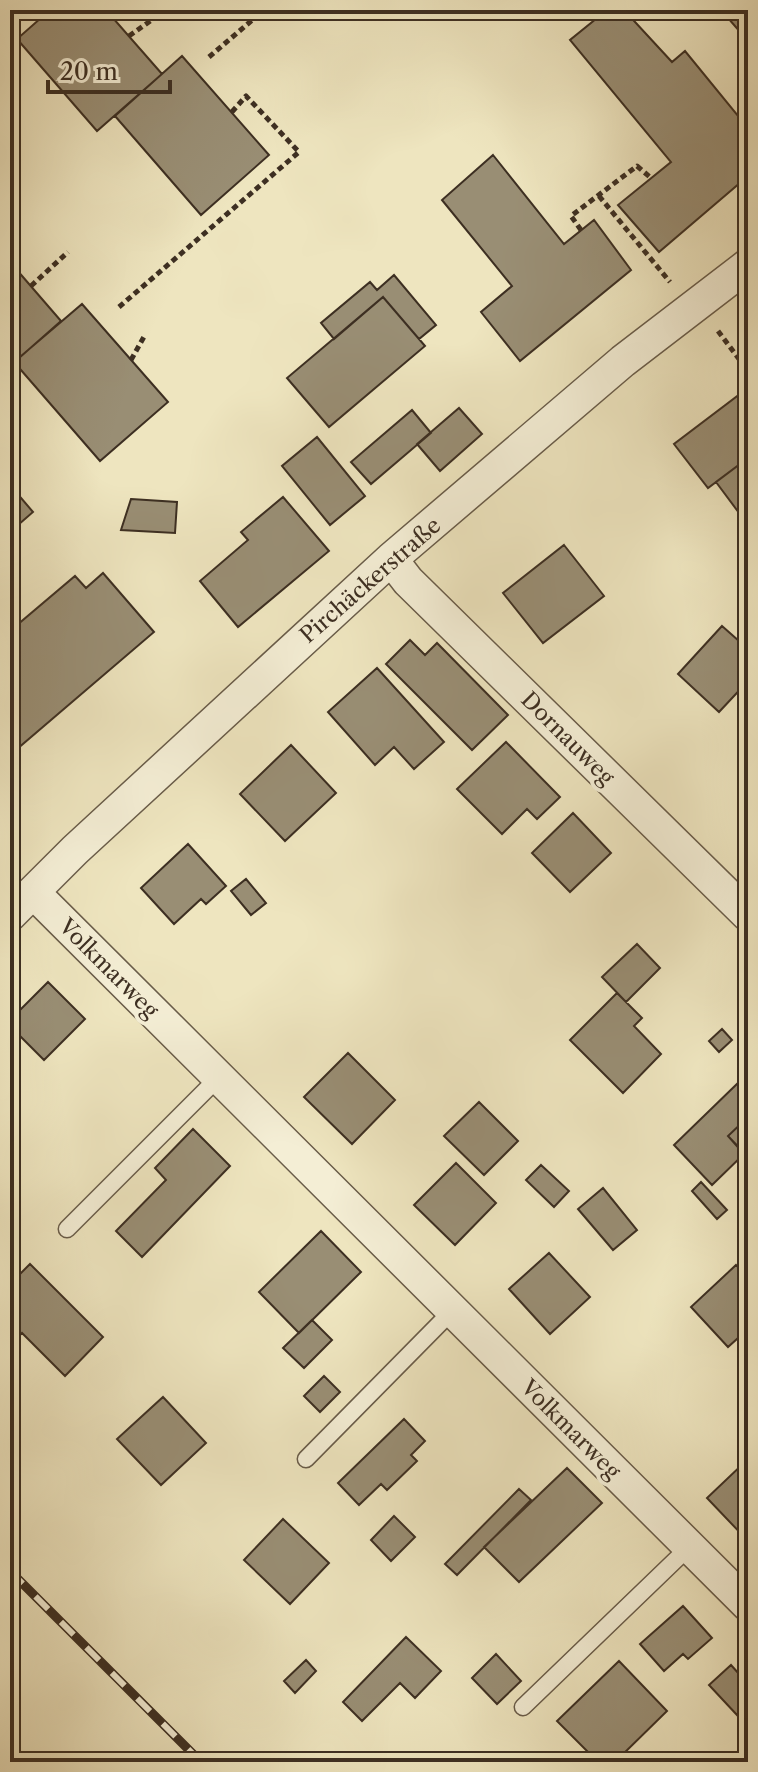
<svg xmlns="http://www.w3.org/2000/svg" width="758" height="1772" viewBox="0 0 758 1772" font-family="'Libre Caslon Text',serif">
<style>
.building{fill:#998e74;stroke:#3d2f22;stroke-width:2}
.lines{fill:none;stroke-linecap:round;stroke-linejoin:round}
.lane-casing{stroke:#695c49;stroke-width:19}
.street-casing{stroke:#695c49;stroke-width:35}
.path{stroke:#3d2f22;stroke-width:5;stroke-dasharray:6 4;stroke-linecap:butt}
.lane{stroke:#f4eed5;stroke-width:16}
.street{stroke:#f4eed5;stroke-width:32}
.rail-casing{stroke:#3d2f22;stroke-width:9}
.rail{stroke:#f4eed5;stroke-width:6;stroke-dasharray:18;stroke-linecap:butt}
.labels{text-anchor:middle;stroke-width:8;stroke-linejoin:round;paint-order:stroke}
.street-label{font-size:22px;fill:#3d2f22;stroke:#f4eed5}
</style>
<rect width="100%" height="100%" fill="#eee5bf"/>
<filter id="stains"><feTurbulence type="fractalNoise" baseFrequency=".0025" numOctaves="4"/><feColorMatrix values="0 0 0 0 .2 0 0 0 0 .09 0 0 0 0 .02 0 0 0 .5 -.17"/></filter>
<radialGradient id="worn" r=".72"><stop offset=".6" stop-color="#630" stop-opacity="0"/><stop offset="1" stop-color="#630" stop-opacity=".3"/></radialGradient>
<path class="building" d="M 50,10 L 106,10 L 162,74 L 97,131 L 17,39 Z
M 607,10 L 624,10 L 672,62 L 685,51 L 748,128 L 748,176 L 659,252 L 618,205 L 671,162 L 570,40 Z
M 721,10 L 748,10 L 748,41 Z
M 182,56 L 269,155 L 201,215 L 115,116 Z
M 493,155 L 564,244 L 594,220 L 631,270 L 520,361 L 481,312 L 512,286 L 442,200 Z
M 10,262 L 61,321 L 10,366 Z
M 394,275 L 436,325 L 419,339 L 383,297 L 334,339 L 321,323 L 370,282 L 377,290 Z
M 383,297 L 425,346 L 329,427 L 287,378 Z
M 82,304 L 168,402 L 100,461 L 14,362 Z
M 740,394 L 748,405 L 748,458 L 708,488 L 674,444 Z
M 459,408 L 482,434 L 440,471 L 417,444 Z
M 412,410 L 431,433 L 371,484 L 351,462 Z
M 317,437 L 365,496 L 330,525 L 282,466 Z
M 748,458 L 748,525 L 716,482 Z
M 10,485 L 33,512 L 10,532 Z
M 283,497 L 329,551 L 238,627 L 200,581 L 248,540 L 241,532 Z
M 131,499 L 177,502 L 175,533 L 121,530 Z
M 564,545 L 604,596 L 543,643 L 503,593 Z
M 103,573 L 154,632 L 10,755 L 10,631 L 75,576 L 86,588 Z
M 722,626 L 748,649 L 748,681 L 719,712 L 678,674 Z
M 410,640 L 425,655 L 437,643 L 508,715 L 472,750 L 386,664 Z
M 377,668 L 444,742 L 414,769 L 394,747 L 375,765 L 328,712 Z
M 506,742 L 560,797 L 537,819 L 527,809 L 502,834 L 457,789 Z
M 291,745 L 336,793 L 285,841 L 240,794 Z
M 573,813 L 611,853 L 570,892 L 532,853 Z
M 188,844 L 226,886 L 206,904 L 201,899 L 174,924 L 141,888 Z
M 246,879 L 266,903 L 251,915 L 231,891 Z
M 637,944 L 660,968 L 626,1002 L 602,977 Z
M 48,982 L 85,1019 L 44,1060 L 10,1026 L 10,1020 Z
M 617,993 L 642,1018 L 634,1026 L 661,1054 L 623,1093 L 570,1040 Z
M 722,1029 L 732,1040 L 719,1052 L 709,1041 Z
M 348,1053 L 395,1100 L 352,1144 L 304,1097 Z
M 740,1081 L 748,1090 L 748,1117 L 728,1136 L 744,1154 L 712,1185 L 674,1145 Z
M 479,1102 L 518,1141 L 484,1175 L 444,1136 Z
M 748,1117 L 748,1157 L 728,1136 Z
M 193,1129 L 230,1166 L 142,1257 L 116,1231 L 166,1180 L 155,1168 Z
M 456,1163 L 496,1203 L 455,1245 L 414,1205 Z
M 541,1165 L 569,1191 L 554,1207 L 526,1180 Z
M 701,1182 L 727,1210 L 717,1219 L 692,1191 Z
M 603,1188 L 637,1230 L 613,1250 L 578,1209 Z
M 321,1231 L 361,1272 L 299,1333 L 259,1292 Z
M 549,1253 L 590,1297 L 550,1334 L 509,1289 Z
M 30,1264 L 103,1337 L 65,1376 L 22,1333 L 10,1345 L 10,1284 Z
M 736,1265 L 748,1277 L 748,1329 L 728,1347 L 691,1307 Z
M 312,1320 L 332,1340 L 304,1368 L 283,1348 Z
M 324,1376 L 340,1392 L 320,1412 L 304,1396 Z
M 163,1397 L 206,1443 L 161,1485 L 117,1439 Z
M 404,1419 L 425,1441 L 411,1455 L 417,1461 L 387,1490 L 381,1484 L 359,1505 L 338,1483 Z
M 748,1459 L 748,1541 L 707,1498 Z
M 567,1468 L 602,1503 L 519,1582 L 484,1547 Z
M 519,1489 L 531,1500 L 457,1575 L 445,1564 Z
M 394,1516 L 415,1537 L 391,1561 L 371,1540 Z
M 283,1519 L 329,1563 L 290,1604 L 244,1560 Z
M 683,1606 L 712,1638 L 688,1659 L 683,1654 L 664,1671 L 640,1644 Z
M 406,1637 L 441,1671 L 415,1698 L 400,1683 L 362,1721 L 343,1702 Z
M 496,1654 L 521,1681 L 497,1704 L 472,1678 Z
M 306,1660 L 316,1671 L 295,1693 L 284,1681 Z
M 619,1661 L 667,1711 L 615,1762 L 598,1762 L 557,1721 Z
M 731,1665 L 748,1684 L 748,1705 L 737,1715 L 709,1685 Z"/>
<g class="lines">
<defs>
<path id="lane" d="M 67,1229 L 217,1079
M 306,1459 L 453,1310
M 523,1707 L 688,1548"/>
<path id="street" d="M 391,559 L 408,581 L 748,915
M 33,892 L 748,1605
M 10,915 L 75,850 L 391,559 L 623,361 L 748,265"/>
</defs>
<use href="#lane" class="lane-casing"/>
<use href="#street" class="street-casing"/>
<path class="path" d="M 129,36 L 166,10
M 209,57 L 264,10
M 599,196 L 670,282
M 581,230 L 571,216 L 637,166 L 651,178
M 31,286 L 68,252
M 119,307 L 299,152 L 246,96 L 231,113
M 718,331 L 748,371
M 131,360 L 145,335"/>
<use href="#lane" class="lane"/>
<use href="#street" class="street"/>
<defs>
<path id="rail" d="M 10,1571 L 201,1762"/>
</defs>
<use href="#rail" class="rail-casing"/>
<use href="#rail" class="rail"/>
</g>
<g class="labels">
<g class="street-label">
<text transform="translate(370 580) rotate(-41)" y="8">Pirchäckerstraße</text>
<text transform="translate(568 738) rotate(45)" y="8">Dornauweg</text>
<text transform="translate(109 968) rotate(45)" y="8">Volkmarweg</text>
<text transform="translate(571 1429) rotate(45)" y="8">Volkmarweg</text>
</g>
</g>
<rect width="758" height="1772" fill="none" stroke="#eee5bf" stroke-width="40"/>
<rect x="12" y="12" width="734" height="1748" fill="none" stroke="#3d2f22" stroke-width="4"/>
<rect x="20" y="20" width="718" height="1732" fill="none" stroke="#3d2f22" stroke-width="2"/>
<path d="M48 80v12h122v-12" fill="none" stroke="#3d2f22" stroke-width="4"/>
<text x="60" y="80" font-size="24" fill="#3d2f22" stroke="#f4eed5" stroke-width="6" paint-order="stroke">20 m</text>
<rect width="100%" height="100%" filter="url(#stains)"/>
<rect width="100%" height="100%" fill="url(#worn)"/>
</svg>
